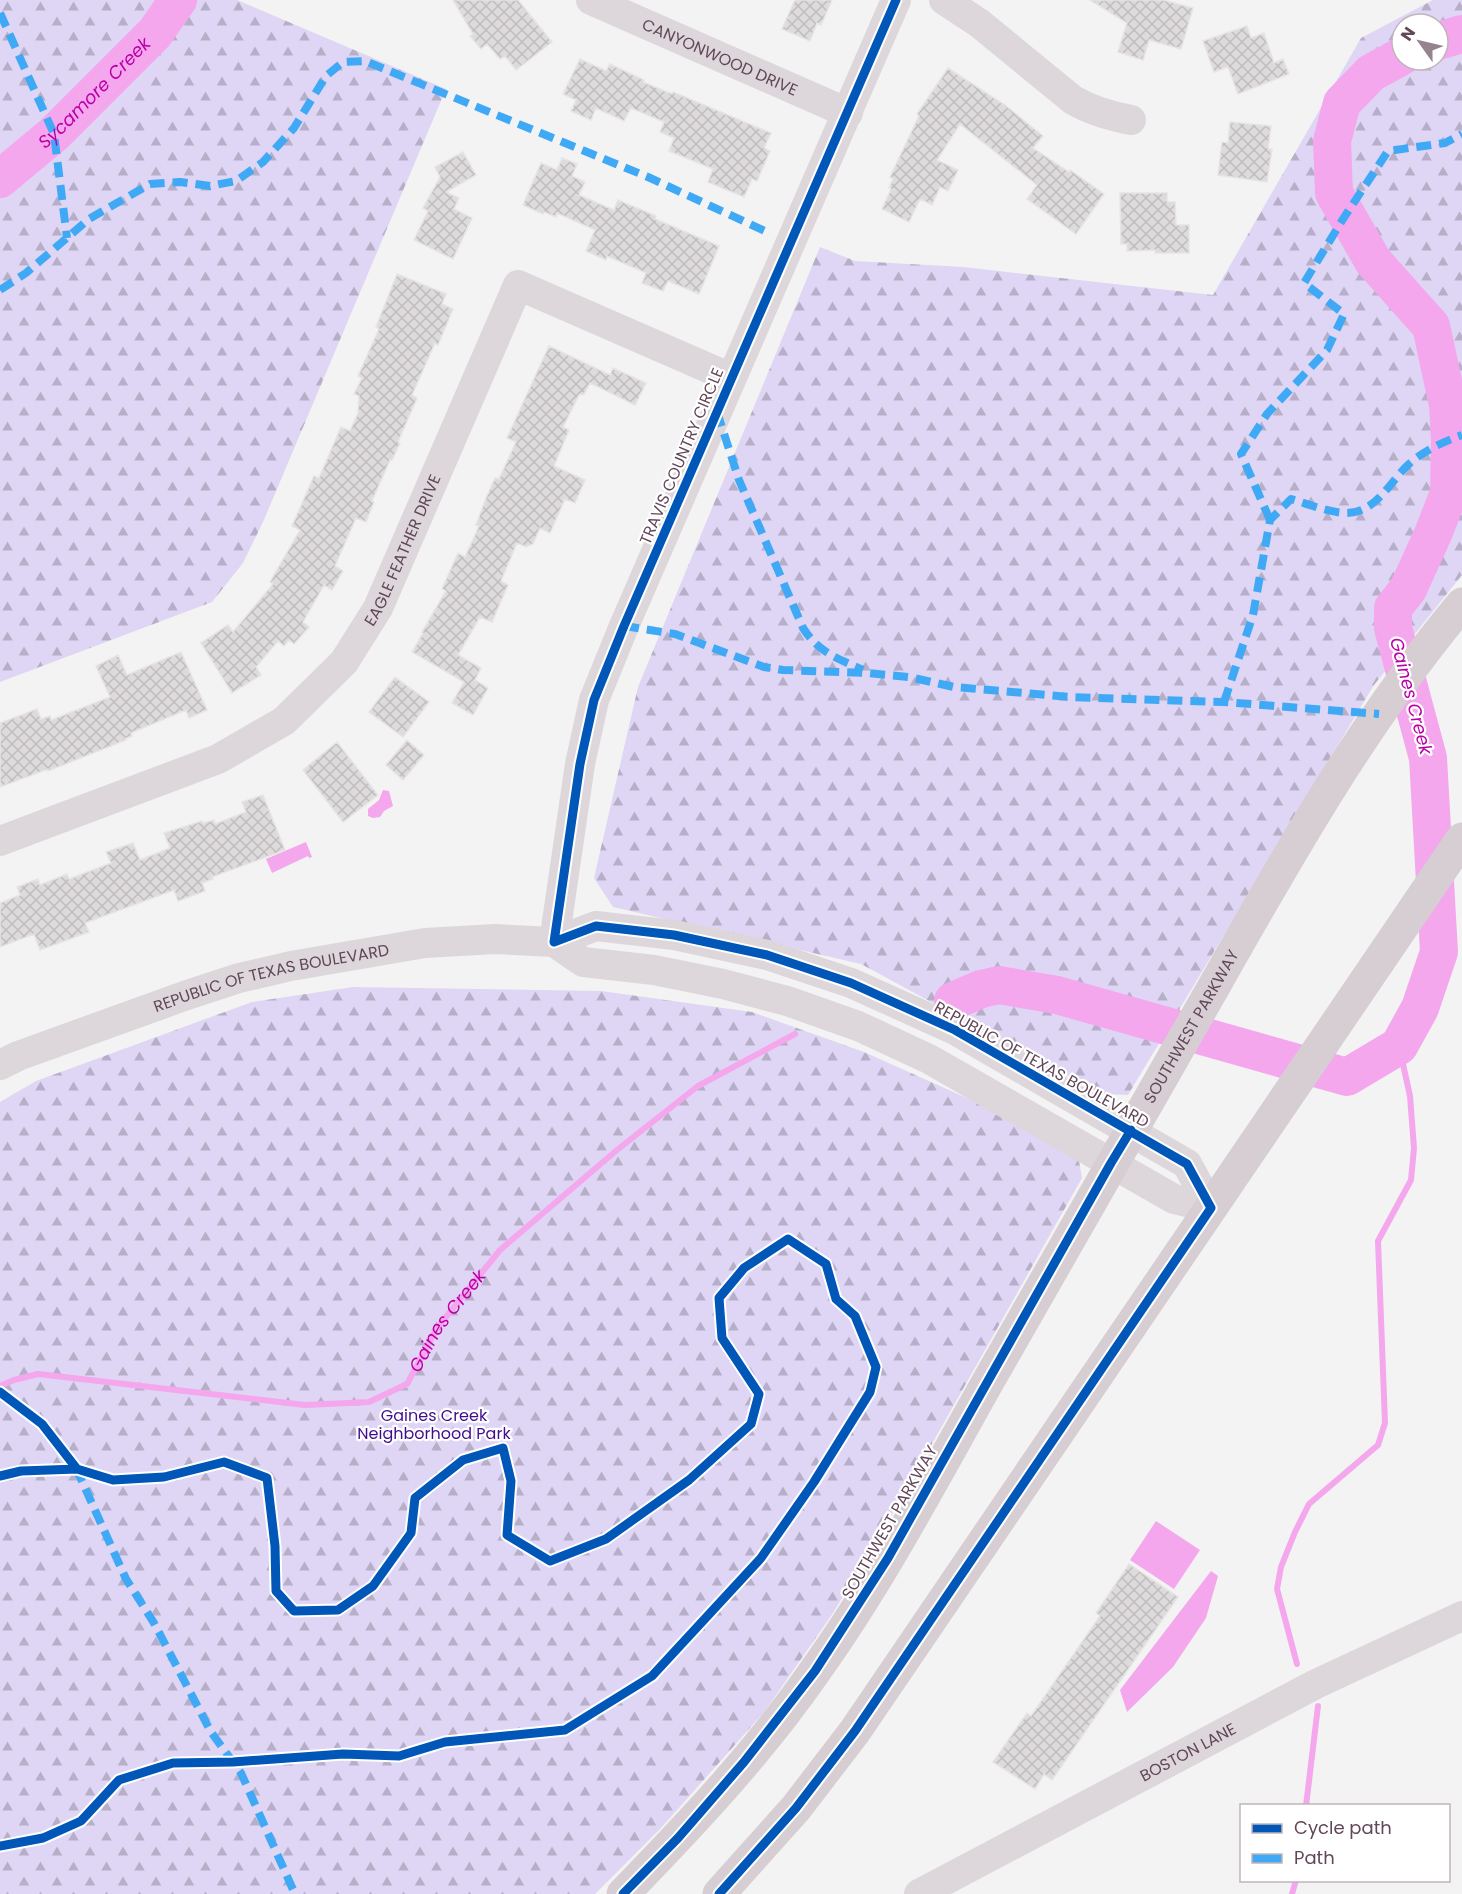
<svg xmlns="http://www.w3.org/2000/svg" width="1462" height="1894" viewBox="0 0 1462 1894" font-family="Poppins,sans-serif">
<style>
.forest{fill:url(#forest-firs);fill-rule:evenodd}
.water{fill:#f4a7ed}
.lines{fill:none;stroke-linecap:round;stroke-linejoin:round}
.stream{stroke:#f4a7ed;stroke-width:6}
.river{stroke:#f4a7ed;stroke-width:38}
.building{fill:url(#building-cross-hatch);stroke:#e6e4e5;stroke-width:1.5}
.minor{stroke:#ddd7db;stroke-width:30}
.major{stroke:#d7ced4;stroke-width:33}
.quiet{stroke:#3fa9f5;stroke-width:8;stroke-dasharray:15 8;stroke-linecap:butt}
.cycleway-casing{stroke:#fff;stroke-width:13}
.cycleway{stroke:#0057b8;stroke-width:9}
.labels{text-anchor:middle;stroke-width:4.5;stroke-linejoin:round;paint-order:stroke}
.street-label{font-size:16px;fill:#624758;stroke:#fff}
.park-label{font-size:16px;fill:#400e8d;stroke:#fff}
.water-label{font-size:18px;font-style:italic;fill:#bc00a8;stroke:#fff}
</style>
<defs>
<pattern id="forest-firs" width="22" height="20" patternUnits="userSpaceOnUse" patternTransform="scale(1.5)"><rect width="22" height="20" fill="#ded6f4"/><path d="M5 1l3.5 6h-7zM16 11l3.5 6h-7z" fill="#b7afc8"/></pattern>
<pattern id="building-cross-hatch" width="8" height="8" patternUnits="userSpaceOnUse" patternTransform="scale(1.5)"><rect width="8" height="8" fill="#dedbdc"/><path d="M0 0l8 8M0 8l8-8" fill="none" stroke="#c1bdbf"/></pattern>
</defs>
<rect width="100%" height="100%" fill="#f3f3f3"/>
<path class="forest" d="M 0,0 L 237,0 L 446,89 L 263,522 L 243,563 L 212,602 L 0,682 Z
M 1433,0 L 1462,0 L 1462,575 L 1374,685 L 1128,1095 L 1101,1094 L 861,964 L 613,907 L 594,878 L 638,687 L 820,247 L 855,261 L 963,267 L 1213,295 L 1361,38 ZM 1402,24 L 1438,24 L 1438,60 L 1402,60 Z
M 353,987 L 601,991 L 752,1012 L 864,1052 L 969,1099 L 1079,1161 L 1082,1178 L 902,1497 L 833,1613 L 765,1711 L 661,1828 L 595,1894 L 0,1894 L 0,1102 L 36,1081 L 252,1002 Z"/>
<path class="water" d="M 383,790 L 389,791 L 393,806 L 384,811 L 380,817 L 373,818 L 368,816 L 368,809 L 379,800 Z
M 306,842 L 312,857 L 309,858 L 308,856 L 272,873 L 266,859 Z
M 1156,1521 L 1200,1550 L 1174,1589 L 1130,1560 Z
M 1211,1571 L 1218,1576 L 1206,1618 L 1173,1667 L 1127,1712 L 1120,1690 Z"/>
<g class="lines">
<g class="stream">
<path id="s1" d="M 0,1386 L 14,1380 L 38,1374 L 305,1405 L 369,1402 L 407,1384 L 437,1328 L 500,1250 L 617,1150 L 698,1086 L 795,1034"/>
<path d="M 1297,1664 L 1277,1589 L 1281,1567 L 1295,1532 L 1309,1504 L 1378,1445 L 1385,1423 L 1378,1241 L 1411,1180 L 1414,1148 L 1410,1096 L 1399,1046"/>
<path d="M 1306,1806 L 1318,1706"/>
<path d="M 1292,1894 L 1296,1880"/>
</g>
<g class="river">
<path d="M 1438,41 L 1462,34"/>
<path id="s2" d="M 0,179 L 54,134 L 155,33 L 178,0"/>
<path d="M 953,1001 L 981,989 L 999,985 L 1057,995 L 1347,1077 L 1399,1046 L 1420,1008 L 1439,952 L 1428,758 L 1393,628 L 1393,608 L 1408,589 L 1433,534 L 1449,493 L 1450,440 L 1448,405 L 1431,326 L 1373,261 L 1334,193 L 1332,141 L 1342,103 L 1371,73 L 1402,56"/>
</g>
</g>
<path class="building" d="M 453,0 L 518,0 L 552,42 L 516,70 L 505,56 L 500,59 L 487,44 L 481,49 L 470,36 L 473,34 Z
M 795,0 L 832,0 L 821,25 L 817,23 L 810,41 L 782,29 Z
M 1090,0 L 1163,0 L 1193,8 L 1181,49 L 1149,40 L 1143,60 L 1118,52 L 1127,23 Z
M 1247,26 L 1251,38 L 1264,33 L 1274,63 L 1283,59 L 1289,74 L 1238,94 L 1228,67 L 1214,72 L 1203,41 Z
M 580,59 L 606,71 L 610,64 L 644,80 L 643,82 L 672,94 L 673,92 L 771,133 L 764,148 L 770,151 L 757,181 L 752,179 L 744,197 L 708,182 L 713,169 L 669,151 L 674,138 L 660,132 L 664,122 L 631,108 L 624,121 L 596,108 L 591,120 L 571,111 L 576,100 L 563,94 Z
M 948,68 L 1005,105 L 1043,136 L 1033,148 L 1069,172 L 1070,170 L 1104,194 L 1076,234 L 1027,199 L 1037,185 L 960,124 L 937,160 L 958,170 L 948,191 L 940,187 L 932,205 L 920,199 L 909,222 L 882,209 L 891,189 L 889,188 L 893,179 L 890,177 L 919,116 L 917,114 Z
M 1230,122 L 1271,126 L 1268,149 L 1272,149 L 1267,182 L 1218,175 L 1222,142 L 1228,143 Z
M 463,152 L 476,175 L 446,192 L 459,198 L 454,209 L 472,218 L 453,259 L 414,240 L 428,211 L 423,208 L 440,177 L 435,167 Z
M 562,158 L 577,164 L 572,176 L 585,182 L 579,195 L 614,210 L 618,200 L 656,216 L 655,219 L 719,246 L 699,294 L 668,281 L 663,291 L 642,283 L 646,273 L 607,256 L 606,260 L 586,251 L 595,230 L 557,213 L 556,217 L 544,212 L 543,214 L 523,205 L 541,163 L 557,170 Z
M 1120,193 L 1167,193 L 1167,202 L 1175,202 L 1176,225 L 1189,225 L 1189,253 L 1155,253 L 1155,250 L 1127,251 L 1127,244 L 1121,244 Z
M 397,274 L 446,294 L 442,304 L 453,309 L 438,345 L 435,343 L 412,395 L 417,398 L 398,442 L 400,443 L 392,460 L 390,460 L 372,501 L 374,502 L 366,522 L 356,518 L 335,566 L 343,571 L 332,590 L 324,585 L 303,622 L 309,627 L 294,644 L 289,640 L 284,646 L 278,641 L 256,667 L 261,675 L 232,693 L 201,643 L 228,625 L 233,632 L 273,584 L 270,582 L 300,530 L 292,526 L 314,476 L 319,478 L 341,427 L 350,431 L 358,413 L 359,396 L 354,394 L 362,378 L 358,376 L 379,329 L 376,327 Z
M 549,346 L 610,375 L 613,368 L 646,383 L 635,405 L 590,383 L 584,394 L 579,395 L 563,427 L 569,430 L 554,466 L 585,480 L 575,503 L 565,499 L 550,533 L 540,528 L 533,544 L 526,547 L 517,543 L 501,581 L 508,585 L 492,622 L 480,617 L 458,655 L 481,668 L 475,680 L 488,688 L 473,715 L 452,703 L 464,682 L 412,652 L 423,633 L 422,632 L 446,591 L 442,589 L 458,553 L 465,557 L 479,526 L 476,525 L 486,498 L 495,478 L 499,479 L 516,442 L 507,438 Z
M 181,652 L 207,710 L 189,718 L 186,710 L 131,733 L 132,736 L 125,739 L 126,740 L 48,771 L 48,769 L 0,787 L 0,723 L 37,709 L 41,719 L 50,716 L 51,720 L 110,697 L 96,666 L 118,655 L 127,675 Z
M 395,677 L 429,702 L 403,737 L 369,712 Z
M 407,740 L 424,755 L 403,780 L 386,765 Z
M 337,742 L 378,795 L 343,822 L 303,770 Z
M 263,795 L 285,850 L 212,877 L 213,879 L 202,883 L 205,891 L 178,901 L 174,890 L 85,923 L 89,932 L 40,950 L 34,934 L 0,947 L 0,903 L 20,895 L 17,887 L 38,879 L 40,885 L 67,874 L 69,879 L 111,863 L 106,852 L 133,843 L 140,860 L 170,848 L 164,833 L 202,821 L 203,823 L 214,820 L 215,824 L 246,812 L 242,802 Z
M 1129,1564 L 1178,1597 L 1052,1780 L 1044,1774 L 1035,1789 L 993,1762 L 1027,1713 L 1031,1716 L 1100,1616 L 1096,1613 Z"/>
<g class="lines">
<g class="minor">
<path id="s3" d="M 591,0 L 848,113"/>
<path d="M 944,0 L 979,23 L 1073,100 C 1092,111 1110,116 1131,120"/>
<path id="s4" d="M 0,841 L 218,759 L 284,721 L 344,662 L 378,608 L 518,285 L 731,378"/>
<path d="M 554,942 L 580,764 L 594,700 L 624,626 L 896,0"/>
<path d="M 554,942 L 583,962 L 654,970 L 723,984 L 787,1001 L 858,1026 L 929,1059 L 1174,1199 L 1211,1208"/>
<path id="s5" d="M 0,1065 L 18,1056 L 187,995 L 239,978 L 291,966 L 425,943 L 495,939 L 554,942 L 596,926 L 674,935 L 767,955 L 851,983 L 955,1030 L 1187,1164 L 1211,1208"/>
<path id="s6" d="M 919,1894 L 1316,1684 L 1462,1616"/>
</g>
<g class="major">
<path id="s7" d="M 623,1894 C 691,1824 759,1752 815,1671 C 881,1579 934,1477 990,1378 C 1065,1245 1141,1113 1217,981 C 1291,850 1365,720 1462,604"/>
<path d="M 719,1894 L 796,1808 L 855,1731 L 1462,839"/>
</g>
<path class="quiet" d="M 0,13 L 54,134 L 67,238
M 0,290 L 26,273 L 89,219 L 150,184 L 180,182 L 210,186 L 236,181 L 263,162 L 294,128 L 326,76 L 343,62 L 365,61 L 648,177 L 767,232
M 717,412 L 739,480 L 803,628 C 819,653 837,658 863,670
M 1270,520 L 1241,454 L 1267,414 L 1327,350 L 1344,314 L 1304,283 L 1343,219 L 1388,151 L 1445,143 L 1462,134
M 624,626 L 675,634 L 764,667 L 783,670 L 868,673 L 909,677 L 954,687 L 1071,697 L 1224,702 L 1379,714
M 1224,702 L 1253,615 L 1270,520 L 1291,499 C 1308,504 1327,512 1345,513 C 1376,514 1390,481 1409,464 C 1425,450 1443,442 1462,435
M 76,1468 L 126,1579 L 154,1623 L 211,1732 L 241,1773 L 295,1894"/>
<defs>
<path id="cycleway" d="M 554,942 L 596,926 L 674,935 L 767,955 L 851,983 L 955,1030 L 1187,1164 L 1211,1208 L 855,1731 L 796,1808 L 719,1894
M 554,942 L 580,764 L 594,700 L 624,626 L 896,0
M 0,1392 L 42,1424 L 77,1469
M 0,1476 L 21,1471 L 77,1469 L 113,1480 L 164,1477 L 224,1462 L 267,1478 L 275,1546 L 276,1591 L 294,1611 L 338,1610 L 373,1586 L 411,1533 L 415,1498 L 463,1460 L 503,1448 L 511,1481 L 507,1535 L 550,1561 L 606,1539 L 689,1480 L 751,1424 L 759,1394 L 722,1338 L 719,1298 L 744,1268 L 788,1239 L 826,1264 L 836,1299 L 855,1316 L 876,1367 L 870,1392 L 814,1482 L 761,1558 L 652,1676 L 565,1730 L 445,1742 L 399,1756 L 343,1754 L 233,1762 L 173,1763 L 119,1780 L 81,1821 L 43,1838 L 0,1846
M 623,1894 L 678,1838 L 744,1762 L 815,1671 L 888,1558 L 1111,1163 L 1131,1130"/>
</defs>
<use href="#cycleway" class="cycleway-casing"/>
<use href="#cycleway" class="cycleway"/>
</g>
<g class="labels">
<g class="street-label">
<text dy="6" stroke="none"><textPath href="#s3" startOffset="141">CANYONWOOD DRIVE</textPath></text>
<text transform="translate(681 456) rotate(-67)" y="6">TRAVIS COUNTRY CIRCLE</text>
<text dy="6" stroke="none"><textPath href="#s4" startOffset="520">EAGLE FEATHER DRIVE</textPath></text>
<text dy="6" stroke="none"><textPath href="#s5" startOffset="286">REPUBLIC OF TEXAS BOULEVARD</textPath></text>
<text dy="6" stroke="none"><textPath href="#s7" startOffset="1041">SOUTHWEST PARKWAY</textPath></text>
<text transform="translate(1042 1064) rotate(29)" y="6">REPUBLIC OF TEXAS BOULEVARD</text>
<text transform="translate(889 1522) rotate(-60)" y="6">SOUTHWEST PARKWAY</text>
<text dy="6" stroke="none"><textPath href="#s6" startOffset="304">BOSTON LANE</textPath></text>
</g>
<g class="park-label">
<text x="434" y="1421">Gaines Creek<tspan x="434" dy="18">Neighborhood Park</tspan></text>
</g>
<g class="water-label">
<text dy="6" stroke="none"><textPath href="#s2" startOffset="128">Sycamore Creek</textPath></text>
<text transform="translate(1411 696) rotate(75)" y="6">Gaines Creek</text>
<text dy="6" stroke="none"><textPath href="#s1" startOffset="490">Gaines Creek</textPath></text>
</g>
</g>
<rect x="1240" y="1804" width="210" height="78" fill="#ffffff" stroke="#c0b5bc" stroke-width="1.5"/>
<rect x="1252" y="1824" width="30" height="9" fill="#0057b8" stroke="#c0b5bc" stroke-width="1.5"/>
<text x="1294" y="1834" font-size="18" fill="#624758">Cycle path</text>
<rect x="1252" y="1854" width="30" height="9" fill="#3fa9f5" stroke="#c0b5bc" stroke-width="1.5"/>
<text x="1294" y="1864" font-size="18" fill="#624758">Path</text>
<g transform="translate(1420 42) rotate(304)"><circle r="28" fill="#ffffff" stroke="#c0b5bc" stroke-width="1.5"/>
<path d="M0-4.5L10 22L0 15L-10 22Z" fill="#95838e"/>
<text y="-9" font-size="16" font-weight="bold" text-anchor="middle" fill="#624758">N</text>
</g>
</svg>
